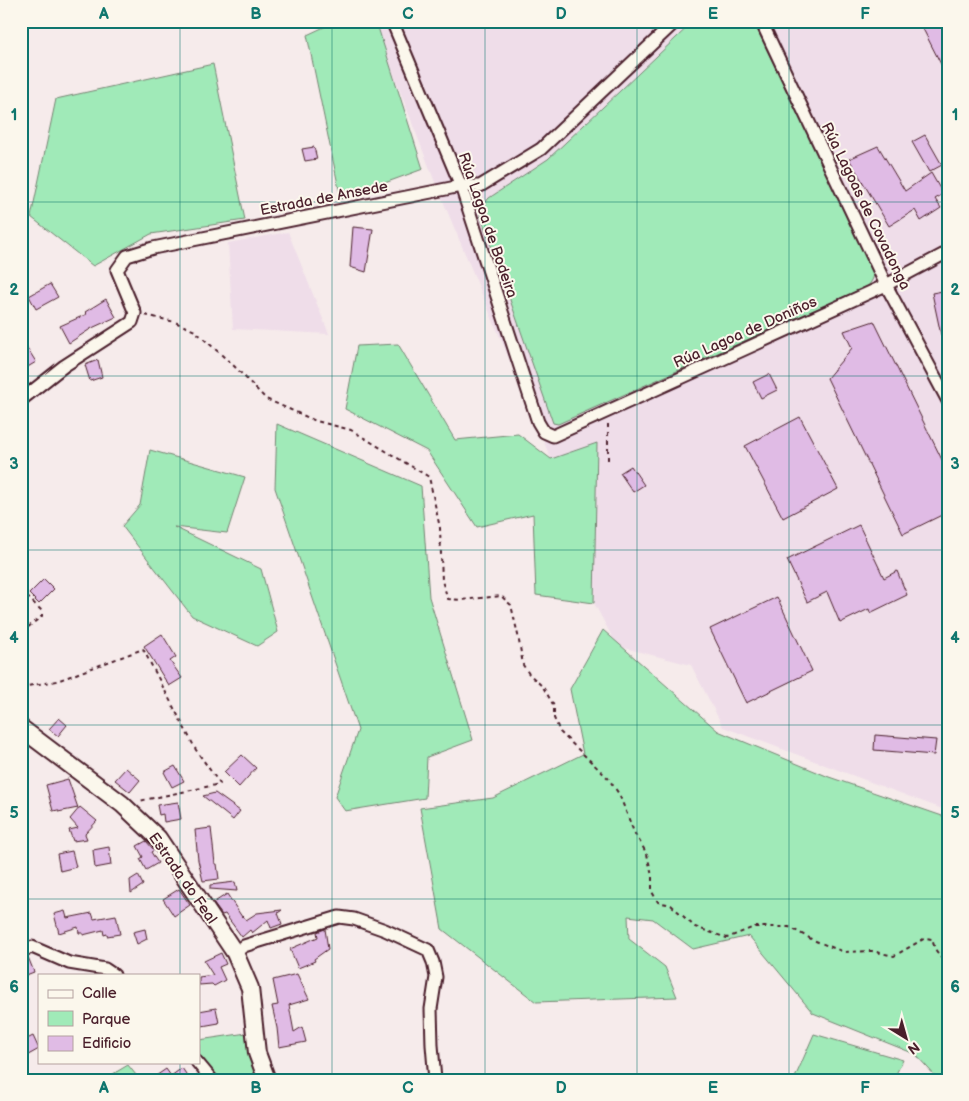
<svg xmlns="http://www.w3.org/2000/svg" width="969" height="1101" viewBox="0 0 969 1101" font-family="'Balsamiq Sans',sans-serif">
<style>
.built{fill:#efdde9}
.green{fill:#a0eab8;stroke:#758472}
.building{fill:#e0bbe5;stroke:#4a1f2b}
.lines{fill:none;stroke-linecap:round;stroke-linejoin:round}
.minor-casing{stroke:#4a1f2b;stroke-width:15}
.secondary-casing{stroke:#4a1f2b;stroke-width:20}
.path{stroke:#4a1f2b;stroke-width:2;stroke-dasharray:4 4;stroke-linecap:butt}
.minor{stroke:#fbf7ec;stroke-width:11}
.secondary{stroke:#fbf7ec;stroke-width:16}
.grid{fill:none;stroke:#0f766e;stroke-width:1;stroke-opacity:0.55}
.labels{text-anchor:middle;stroke-width:4;stroke-linejoin:round;paint-order:stroke}
.street-label{font-size:15px;fill:#4a1f2b;stroke:#fbf7ec}
.neatline{fill:none;stroke:#0f766e;stroke-width:2}
.grid-label{font-size:16px;text-anchor:middle;font-weight:bold;fill:#0f766e}
</style>
<rect width="100%" height="100%" fill="#f6ebeb"/>
<filter id="ink" filterUnits="userSpaceOnUse"><feTurbulence type="fractalNoise" baseFrequency=".02" numOctaves="2"/><feDisplacementMap in="SourceGraphic" scale="10" xChannelSelector="R" yChannelSelector="G"/><feConvolveMatrix kernelMatrix="1 2 1 2 8 2 1 2 1" color-interpolation-filters="sRGB"/></filter>
<g filter="url(#ink)">
<path class="built" d="M 373,21 L 948,21 L 948,811 L 723,727 L 691,665 L 617,646 L 594,603 L 597,443 L 551,459 L 433,177 Z
M 288,232 L 329,334 L 233,329 L 228,243 Z"/>
<path class="green" d="M 337,21 L 376,21 L 423,169 L 341,199 L 307,35 Z
M 694,21 L 753,21 L 873,268 C 875,276 873,280 868,286 L 558,424 L 553,423 L 480,214 L 482,206 L 489,198 L 548,159 Z
M 213,64 L 245,220 L 151,234 L 93,266 L 31,217 L 56,99 Z
M 398,344 L 455,440 L 518,434 L 551,459 L 597,443 L 594,603 L 536,595 L 533,514 L 477,527 L 427,451 L 345,409 L 357,346 Z
M 277,424 L 421,486 L 429,597 L 473,740 L 427,757 L 425,798 L 345,811 L 335,797 L 358,730 L 275,488 Z
M 150,450 L 245,477 L 227,533 L 174,527 L 261,569 L 278,632 L 257,646 L 192,616 L 122,526 L 140,505 Z
M 603,630 L 718,731 L 829,777 L 948,818 L 948,1080 L 939,1080 L 915,1054 L 813,1013 L 749,936 L 693,949 L 653,919 L 628,916 L 629,939 L 665,967 L 677,997 L 536,1002 L 442,929 L 420,808 L 493,798 L 583,754 L 570,689 Z
M 247,1033 L 256,1076 C 249,1079 244,1080 236,1080 C 214,1080 212,1073 199,1057 L 199,1040 Z
M 814,1034 L 903,1060 L 893,1080 L 794,1080 Z
M 128,1065 L 140,1080 L 103,1080 Z"/>
<path class="building" d="M 919,21 L 948,21 L 948,78 Z
M 925,135 L 942,165 L 929,172 L 912,142 Z
M 878,146 L 905,191 L 931,173 L 943,194 L 935,199 L 941,208 L 921,221 L 915,210 L 889,226 L 849,159 Z
M 314,147 L 317,159 L 305,161 L 302,149 Z
M 353,227 L 373,229 L 366,272 L 350,267 Z
M 50,284 L 58,297 L 36,309 L 29,296 Z
M 948,290 L 948,333 L 941,335 L 932,293 Z
M 106,299 L 116,317 L 92,328 L 69,343 L 60,326 L 87,314 L 85,312 Z
M 874,321 L 948,472 L 948,512 L 903,534 L 827,378 L 852,348 L 844,331 Z
M 21,338 L 36,362 L 21,371 Z
M 98,360 L 102,377 L 90,381 L 85,365 Z
M 769,374 L 777,390 L 761,398 L 753,382 Z
M 800,417 L 838,489 L 783,518 L 745,446 Z
M 631,466 L 644,485 L 633,492 L 620,473 Z
M 859,525 L 884,578 L 897,571 L 907,595 L 870,613 L 869,609 L 840,623 L 827,592 L 807,602 L 787,560 Z
M 44,579 L 54,589 L 39,604 L 29,594 Z
M 777,597 L 812,671 L 746,703 L 710,629 Z
M 162,634 L 176,657 L 170,661 L 182,678 L 169,686 L 144,646 Z
M 59,718 L 67,725 L 58,736 L 49,729 Z
M 875,735 L 936,740 L 934,755 L 874,750 Z
M 242,755 L 256,768 L 239,787 L 224,772 Z
M 175,766 L 184,781 L 172,787 L 164,772 Z
M 126,768 L 140,780 L 130,792 L 115,780 Z
M 68,779 L 78,808 L 58,812 L 58,810 L 53,811 L 46,785 Z
M 215,793 L 240,811 L 233,820 L 203,796 Z
M 178,802 L 181,819 L 164,822 L 163,814 L 159,815 L 157,805 Z
M 80,807 L 97,821 L 85,834 L 87,839 L 73,841 L 69,830 L 78,828 L 70,819 Z
M 211,828 L 215,864 L 217,864 L 219,879 L 203,881 L 198,860 L 195,830 Z
M 146,841 L 154,850 L 151,852 L 158,863 L 146,870 L 140,859 L 143,857 L 137,846 Z
M 109,847 L 111,865 L 95,868 L 93,850 Z
M 72,851 L 76,867 L 60,871 L 57,854 Z
M 138,875 L 143,885 L 131,893 L 130,880 Z
M 235,882 L 237,891 L 210,889 L 210,885 Z
M 179,889 L 190,905 L 174,916 L 163,899 Z
M 227,894 L 242,917 L 243,916 L 246,920 L 257,913 L 282,910 L 278,913 L 282,924 L 271,928 L 268,920 L 252,933 L 250,930 L 242,937 L 225,914 L 222,915 L 213,903 Z
M 65,911 L 67,918 L 92,913 L 94,919 L 116,915 L 120,934 L 107,936 L 107,934 L 104,935 L 103,930 L 83,935 L 83,933 L 79,933 L 78,927 L 59,933 L 54,914 Z
M 145,929 L 147,939 L 137,944 L 133,932 Z
M 325,929 L 328,949 L 314,959 L 315,961 L 298,968 L 290,949 L 318,937 L 317,932 Z
M 221,953 L 226,964 L 219,967 L 225,980 L 214,986 L 212,984 L 199,985 L 199,977 L 213,975 L 204,961 Z
M 28,957 L 34,972 L 21,977 L 21,959 Z
M 297,974 L 309,999 L 289,1005 L 294,1032 L 302,1027 L 306,1042 L 279,1047 L 277,1028 L 272,1006 L 278,1005 L 273,980 Z
M 216,1008 L 219,1023 L 202,1026 L 199,1011 Z
M 33,1036 L 39,1049 L 21,1059 L 21,1042 Z
M 182,1068 L 190,1080 L 167,1080 L 168,1078 L 150,1080 L 166,1069 L 171,1076 Z"/>
<g class="lines">
<defs>
<path id="minor" d="M 392,21 L 461,186 L 538,422 L 544,432 L 553,436 L 886,285 L 948,252
M 761,21 L 886,285 L 948,401
M 21,400 L 64,366 L 132,322 L 135,313 L 117,270 L 127,256 L 153,248 L 461,186 L 480,186 L 541,149 L 676,21
M 21,951 L 32,947 L 69,963 L 105,969 L 114,975
M 235,953 L 244,946 L 260,941 L 339,917 L 354,919 L 385,930 L 428,950 L 433,962 L 436,977 L 431,1009 L 432,1045 L 435,1080
M 197,1062 L 212,1080"/>
<path id="secondary" d="M 21,728 L 122,804 L 158,838 L 235,953 L 250,988 L 257,1053 L 267,1080"/>
</defs>
<use href="#minor" class="minor-casing"/>
<use href="#secondary" class="secondary-casing"/>
<path class="path" d="M 145,315 L 175,322 L 195,331 L 234,366 L 266,399 L 316,421 L 351,430 L 429,477 L 440,528 L 442,581 L 448,599 L 461,600 L 501,596 L 511,605 L 518,635 L 523,665 L 529,674 L 543,687 L 554,706 L 554,718 L 560,732 L 608,778 L 619,794 L 634,832 L 647,854 L 652,876 L 652,892 L 658,902 L 671,905 L 695,927 L 727,938 L 754,927 L 789,927 L 813,940 L 844,952 L 872,951 L 894,956 L 925,938 L 932,939 L 935,949 L 942,959 L 948,960
M 608,460 L 608,423
M 21,591 L 42,611 L 42,616 L 21,633
M 21,687 L 57,681 L 143,649 L 196,750 L 220,784 L 139,801
M 21,924 L 28,938"/>
<use href="#minor" class="minor"/>
<use href="#secondary" class="secondary"/>
</g>
</g>
<path class="grid" d="M 180,21 L 180,975M 332,21 L 332,1080M 485,21 L 485,1080M 637,21 L 637,1080M 789,21 L 789,1080M 21,202 L 948,202M 21,376 L 948,376M 21,550 L 948,550M 21,725 L 948,725M 21,899 L 948,899M 180,1062 L 180,1080"/>
<g class="labels">
<g class="street-label">
<text transform="translate(324 198) rotate(-11)" y="5">Estrada de Ansede</text>
<text transform="translate(866 206) rotate(64)" y="5">Rúa Lagoas de Covadonga</text>
<text transform="translate(488 225) rotate(71)" y="5">Rúa Lagoa de Bodeira</text>
<text transform="translate(745 332) rotate(-24)" y="5">Rúa Lagoa de Doniños</text>
<text transform="translate(183 878) rotate(55)" y="5">Estrada do Feal</text>
</g>
</g>
<rect width="969" height="1101" fill="none" stroke="#fbf7ec" stroke-width="55"/>
<rect x="38" y="974" width="162" height="90" fill="#fbf7ec" stroke="#b4a19f"/>
<rect x="48" y="990" width="25" height="8" fill="#fbf7ec" stroke="#b4a19f"/>
<text x="82" y="998" font-size="15" fill="#4a1f2b">Calle</text>
<rect x="48" y="1011" width="25" height="15" fill="#a0eab8" stroke="#b4a19f"/>
<text x="82" y="1024" font-size="15" fill="#4a1f2b">Parque</text>
<rect x="48" y="1036" width="25" height="15" fill="#e0bbe5" stroke="#b4a19f"/>
<text x="82" y="1048" font-size="15" fill="#4a1f2b">Edificio</text>
<g transform="translate(906 1038) rotate(143)" stroke="#fbf7ec" stroke-width="4" paint-order="stroke">
<path d="M0-4L9 19L0 12L-9 19Z" fill="#4a1f2b"/>
<text y="-8" font-size="14" font-weight="bold" text-anchor="middle" fill="#4a1f2b">N</text>
</g>
<rect x="28" y="28" width="914" height="1046" class="neatline"/>
<g class="grid-label">
<text x="104" y="19">A</text>
<text x="256" y="19">B</text>
<text x="408" y="19">C</text>
<text x="561" y="19">D</text>
<text x="713" y="19">E</text>
<text x="865" y="19">F</text>
<text x="14" y="120">1</text>
<text x="955" y="120">1</text>
<text x="14" y="295">2</text>
<text x="955" y="295">2</text>
<text x="14" y="469">3</text>
<text x="955" y="469">3</text>
<text x="14" y="643">4</text>
<text x="955" y="643">4</text>
<text x="14" y="818">5</text>
<text x="955" y="818">5</text>
<text x="14" y="992">6</text>
<text x="955" y="992">6</text>
<text x="104" y="1093">A</text>
<text x="256" y="1093">B</text>
<text x="408" y="1093">C</text>
<text x="561" y="1093">D</text>
<text x="713" y="1093">E</text>
<text x="865" y="1093">F</text>
</g>
</svg>
